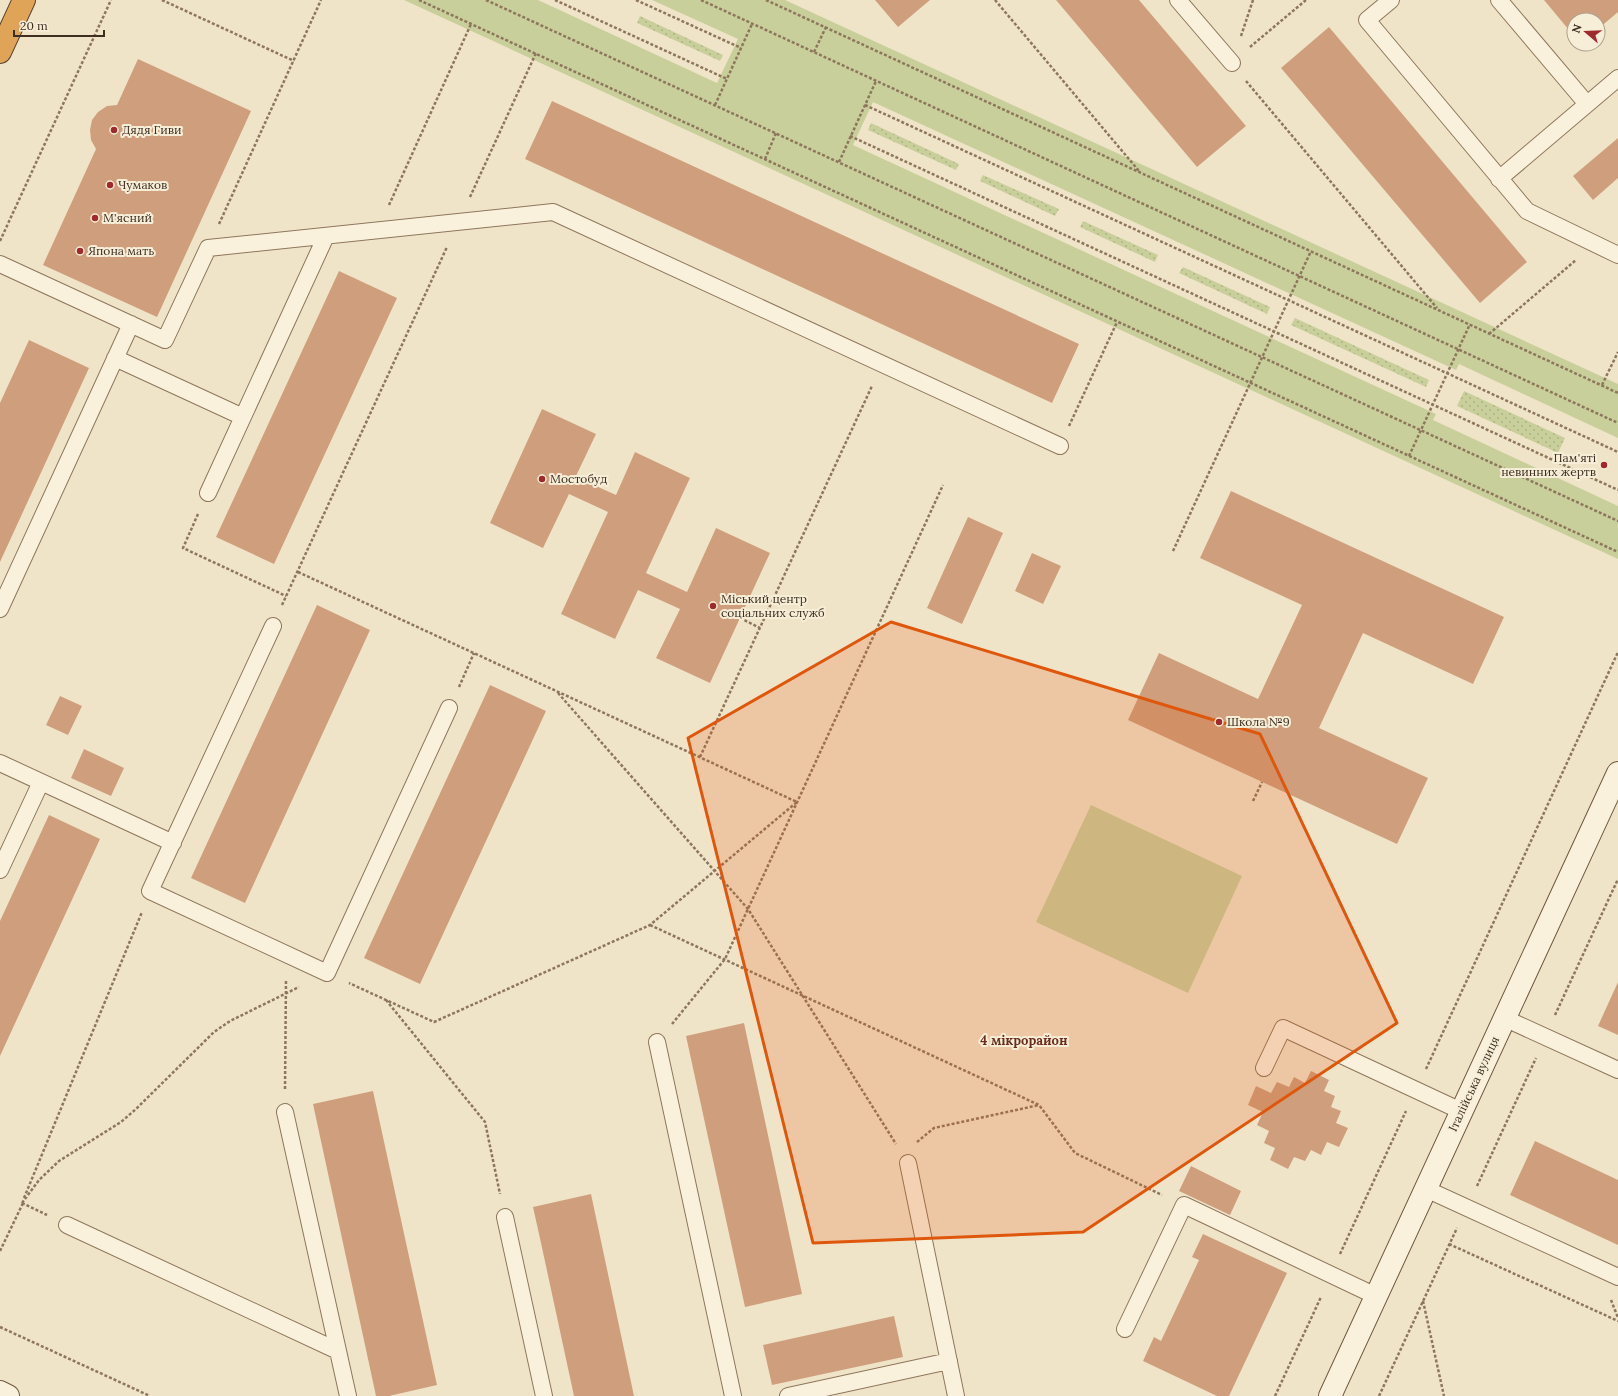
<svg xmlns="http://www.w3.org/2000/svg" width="1618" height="1396" viewBox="0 0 1618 1396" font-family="Lora,serif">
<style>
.grass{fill:url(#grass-dots)}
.park{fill:#c9cf9b}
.building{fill:#cf9f7d}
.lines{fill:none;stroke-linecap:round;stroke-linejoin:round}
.lane-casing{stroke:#8d765c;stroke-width:18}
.secondary-casing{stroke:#6f573f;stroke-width:24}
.highway-casing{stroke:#5b4430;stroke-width:24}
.path{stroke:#8d765c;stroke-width:2.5;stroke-dasharray:3 2;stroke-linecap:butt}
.lane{stroke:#faf1dc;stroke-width:16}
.secondary{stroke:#faf1dc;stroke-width:22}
.highway{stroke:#e0a458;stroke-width:22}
.marked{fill:#df570d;fill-opacity:0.2;stroke:#df570d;stroke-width:3;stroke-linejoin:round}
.poi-dot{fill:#9e2a2b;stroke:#f7eed8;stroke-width:1.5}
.labels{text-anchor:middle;stroke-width:4;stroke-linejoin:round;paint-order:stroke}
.poi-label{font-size:12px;fill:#3d2e20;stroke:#f7eed8;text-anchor:start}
.street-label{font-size:12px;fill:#3d2e20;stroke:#f7eed8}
.neighbourhood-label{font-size:13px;font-weight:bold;fill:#6b2e1e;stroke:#f7eed8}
</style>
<defs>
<pattern id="grass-dots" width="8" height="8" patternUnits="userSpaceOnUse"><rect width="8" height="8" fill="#c9cf9b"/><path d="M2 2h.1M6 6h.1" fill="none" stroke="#aeb285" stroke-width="1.8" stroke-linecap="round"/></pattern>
</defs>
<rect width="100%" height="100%" fill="#f0e4c8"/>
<path class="grass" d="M 640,16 L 723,55 L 720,61 L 637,23 Z
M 871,123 L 959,164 L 956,170 L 868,130 Z
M 983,175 L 1059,209 L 1055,216 L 980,181 Z
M 1083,221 L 1158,255 L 1155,262 L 1080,227 Z
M 1183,267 L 1270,307 L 1267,314 L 1179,273 Z
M 1295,318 L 1429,380 L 1426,387 L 1291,325 Z
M 1464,391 L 1565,438 L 1558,453 L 1457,406 Z"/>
<path class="park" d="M 404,0 L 538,0 L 717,83 L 738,39 L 652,0 L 785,0 L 1618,384 L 1618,438 L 1459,364 L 1456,370 L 873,102 L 853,145 L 1436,414 L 1433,420 L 1618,506 L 1618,559 Z
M 1091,805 L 1242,876 L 1188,993 L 1036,922 Z"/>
<path class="building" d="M 875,0 L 930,0 L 898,27 Z
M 1056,0 L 1139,0 L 1246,126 L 1197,167 Z
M 1544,0 L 1618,0 L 1618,12 L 1598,29 L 1598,20 L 1574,20 L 1574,36 Z
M 1329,27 L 1527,262 L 1480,303 L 1281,68 Z
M 138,59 L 251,111 L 157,317 L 43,265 L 96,149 L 91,140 L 90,130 L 92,120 L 98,112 L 107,106 L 117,105 Z
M 552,101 L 1079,344 L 1052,403 L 525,159 Z
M 1618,138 L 1618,178 L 1593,200 L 1573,176 Z
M 339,271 L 397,298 L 274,564 L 216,537 Z
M 29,340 L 89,368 L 0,562 L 0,403 Z
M 542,409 L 596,434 L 576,476 L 596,486 L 616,495 L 635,452 L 690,478 L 646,573 L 687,592 L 716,528 L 770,553 L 710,683 L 656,658 L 680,609 L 638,590 L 615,639 L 561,614 L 608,512 L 569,494 L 543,548 L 490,523 Z
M 1231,491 L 1504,617 L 1473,684 L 1363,633 L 1319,728 L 1428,778 L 1397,844 L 1128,720 L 1159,653 L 1258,699 L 1302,605 L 1200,558 Z
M 968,517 L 1003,533 L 962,624 L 927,608 Z
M 1032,553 L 1061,566 L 1043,604 L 1015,591 Z
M 317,605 L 370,630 L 245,903 L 191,878 Z
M 490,685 L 546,711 L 420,984 L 364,958 Z
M 60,696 L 82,706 L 68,735 L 46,725 Z
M 84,749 L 124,768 L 111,796 L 71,778 Z
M 49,815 L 100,839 L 0,1056 L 0,921 Z
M 1618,982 L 1618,1035 L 1598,1026 Z
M 744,1023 L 802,1294 L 745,1307 L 686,1036 Z
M 1311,1071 L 1329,1080 L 1324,1091 L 1335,1096 L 1331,1107 L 1341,1111 L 1336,1123 L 1348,1128 L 1339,1147 L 1327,1142 L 1321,1155 L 1311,1150 L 1305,1161 L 1294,1157 L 1288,1169 L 1270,1160 L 1275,1148 L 1264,1143 L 1269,1131 L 1257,1125 L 1263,1112 L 1248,1105 L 1256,1086 L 1271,1093 L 1277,1082 L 1289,1087 L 1294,1077 L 1305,1083 Z
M 373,1091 L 437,1385 L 389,1396 L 376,1396 L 313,1104 Z
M 1535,1141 L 1618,1180 L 1618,1245 L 1510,1195 Z
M 1191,1166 L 1241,1191 L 1230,1215 L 1179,1191 Z
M 591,1194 L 634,1396 L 574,1396 L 541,1243 L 533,1207 Z
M 1203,1234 L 1287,1273 L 1229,1396 L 1217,1396 L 1143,1361 L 1154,1337 L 1161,1341 L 1199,1260 L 1192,1257 Z
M 894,1316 L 903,1357 L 772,1385 L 763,1345 Z"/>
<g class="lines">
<defs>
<path id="lane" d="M 1178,0 L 1232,63
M 1391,0 L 1367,20 L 1527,211 L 1618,255
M 1499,0 L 1587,104
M 1499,179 L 1618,78
M 0,264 L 165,340 L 208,248 L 553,212 L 1060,446
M 115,358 L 243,417
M 208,493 L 326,236
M 0,609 L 131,324
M 273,626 L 150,891 L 327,973 L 449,708
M 0,763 L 173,843
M 0,870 L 41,782
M 1504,1018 L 1618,1070
M 657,1042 L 733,1396
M 1264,1068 L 1283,1028 L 1461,1111
M 285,1112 L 348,1396
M 908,1163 L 956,1396
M 1426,1189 L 1618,1277
M 505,1217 L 544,1396
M 67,1225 L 338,1351
M 1125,1329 L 1184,1205 L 1376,1296
M 788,1396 L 949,1361"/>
<path id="secondary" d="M 0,1392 L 8,1396
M 1330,1396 L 1618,773"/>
<path id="highway" d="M 0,52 L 24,0"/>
</defs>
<use href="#lane" class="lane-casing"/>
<use href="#secondary" class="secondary-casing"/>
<use href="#highway" class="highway-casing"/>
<path class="path" d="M 162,0 L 294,61
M 419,0 L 1618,552
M 486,0 L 1618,521
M 555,0 L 727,79
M 636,0 L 741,48
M 701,0 L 1618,423
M 766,0 L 1618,393
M 995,0 L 1139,171
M 1241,36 L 1253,0
M 1250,47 L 1306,0
M 814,52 L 826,27
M 1246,81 L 1437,308
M 715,105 L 752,24
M 865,105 L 1618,452
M 850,136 L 1618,490
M 765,159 L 776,133
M 839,162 L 876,81
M 470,197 L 536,53
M 389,205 L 471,24
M 219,224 L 321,0
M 0,241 L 111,0
M 1489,334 L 1576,260
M 1602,385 L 1618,352
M 1069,426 L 1117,322
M 1409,456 L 1470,324
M 198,514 L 183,548 L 286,596
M 1173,551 L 1311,251
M 298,572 L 797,802 L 650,925 L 434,1022 L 349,983
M 282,605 L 447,247
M 740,618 L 760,628
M 459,687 L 474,653
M 558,693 L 748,909 L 896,1144
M 700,757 L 872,386
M 1253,801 L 1262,782
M 650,925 L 1039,1105 L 1075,1153 L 1162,1195
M 386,1000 L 485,1122 L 500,1194
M 1555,1015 L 1618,879
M 672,1024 L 725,959 L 943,485
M 1426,1069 L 1618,652
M 285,1089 L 286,980
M 917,1142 L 934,1128 L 1039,1105
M 1477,1186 L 1536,1058
M 24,1198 L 142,912
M 22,1203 L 39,1180 L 59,1161 L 121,1122 L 136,1109 L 214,1032 L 230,1021 L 299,987
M 22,1203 L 47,1215
M 1449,1244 L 1618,1321
M 0,1251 L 23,1203
M 1340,1254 L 1406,1111
M 1611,1300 L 1618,1318
M 1423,1301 L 1444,1396
M 0,1327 L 150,1396
M 1275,1396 L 1321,1297
M 1379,1396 L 1457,1228"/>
<use href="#lane" class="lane"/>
<use href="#secondary" class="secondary"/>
<use href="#highway" class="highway"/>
</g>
<path class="marked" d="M 891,622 L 1260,734 L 1397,1023 L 1083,1232 L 813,1243 L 688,738 Z"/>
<g class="poi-dot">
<circle cx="114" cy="130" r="4"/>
<circle cx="110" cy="185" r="4"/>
<circle cx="95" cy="218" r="4"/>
<circle cx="80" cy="251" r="4"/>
<circle cx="1604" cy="465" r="4"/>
<circle cx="542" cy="479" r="4"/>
<circle cx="713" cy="606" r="4"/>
<circle cx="1219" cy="722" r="4"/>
</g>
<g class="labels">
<g class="poi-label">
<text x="122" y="134">Дядя Гиви</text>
<text x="118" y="189">Чумаков</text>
<text x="103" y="222">М'ясний</text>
<text x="88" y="255">Япона мать</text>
<text x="1596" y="462" text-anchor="end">Пам'яті<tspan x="1596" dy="14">невинних жертв</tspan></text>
<text x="550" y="483">Мостобуд</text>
<text x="721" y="603">Міський центр<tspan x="721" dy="14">соціальних служб</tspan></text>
<text x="1227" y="726">Школа №9</text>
</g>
<g class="street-label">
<text transform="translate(1474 1084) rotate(-65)" y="4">Італійська вулиця</text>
</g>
<g class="neighbourhood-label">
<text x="1024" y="1045">4 мікрорайон</text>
</g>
</g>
<g transform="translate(1586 32) rotate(289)"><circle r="19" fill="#f7eed8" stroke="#ada18e"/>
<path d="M0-3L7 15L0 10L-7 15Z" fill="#9e2a2b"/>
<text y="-6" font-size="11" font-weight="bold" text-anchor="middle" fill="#3d2e20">N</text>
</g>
<path d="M14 30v6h90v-6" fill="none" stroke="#3d2e20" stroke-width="2"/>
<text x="20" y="30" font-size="12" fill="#3d2e20" stroke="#f7eed8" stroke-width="3" paint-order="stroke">20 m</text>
</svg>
